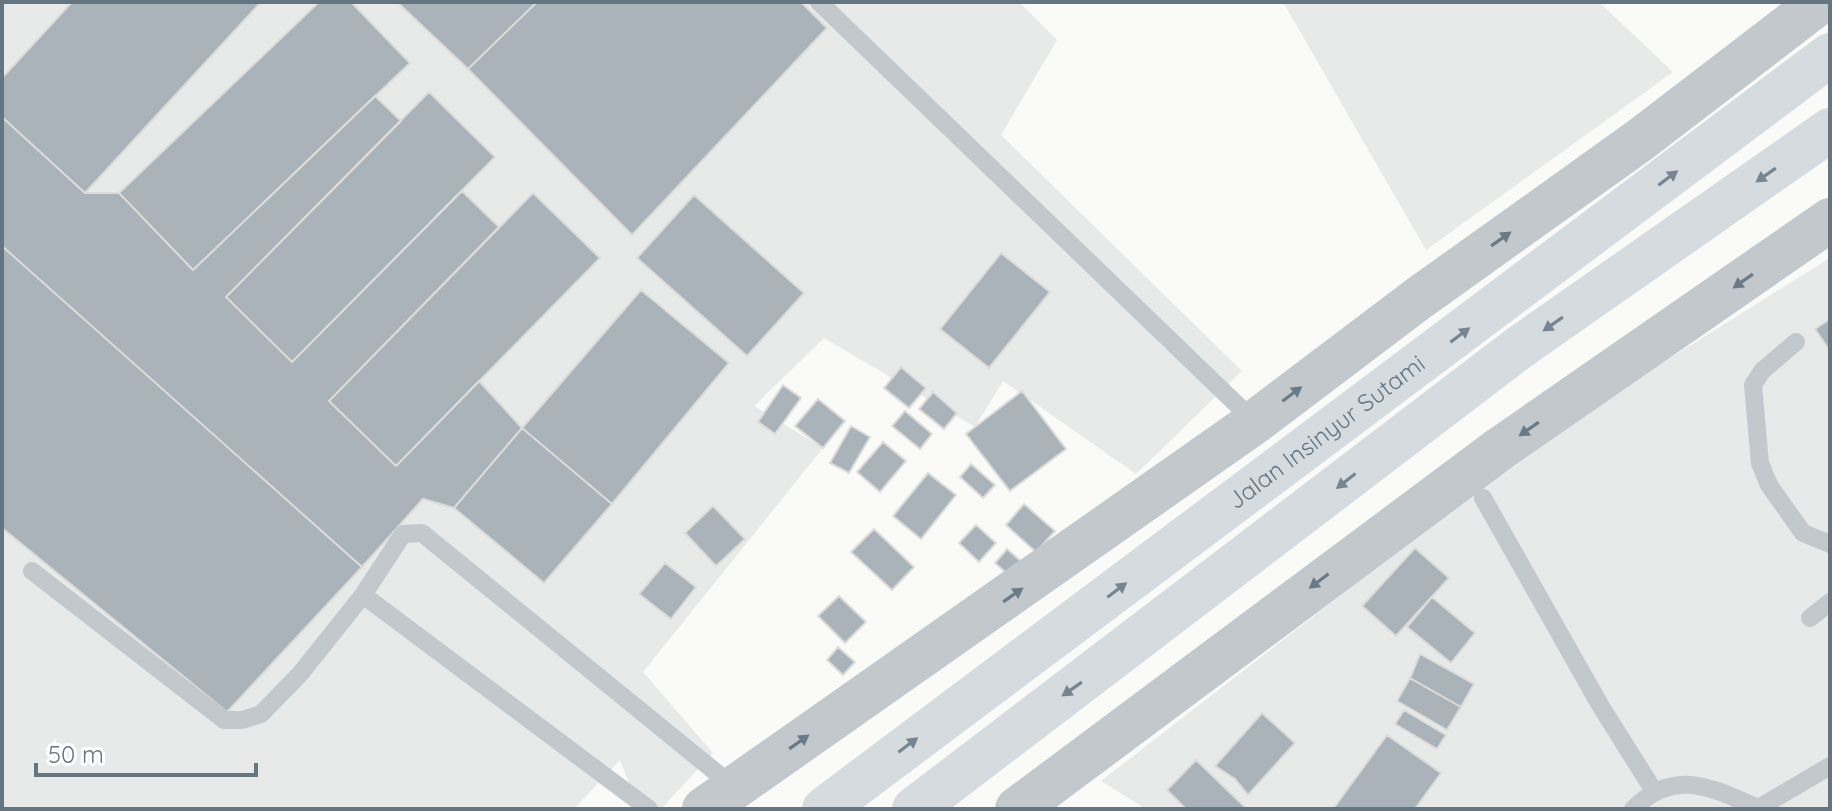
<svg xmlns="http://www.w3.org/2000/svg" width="1832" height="811" viewBox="0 0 1832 811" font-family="Quicksand,sans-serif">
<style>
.built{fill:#e8e9e9}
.building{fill:#aab3b9;stroke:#dcdcda;stroke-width:2}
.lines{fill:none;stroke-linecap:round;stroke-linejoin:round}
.service{stroke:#c3c8cc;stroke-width:18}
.tertiary{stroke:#c3c8cc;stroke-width:44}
.motorway{stroke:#d6dbdf;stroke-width:44}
.oneway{fill:#768591}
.oneway2{fill:#6a7a87}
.labels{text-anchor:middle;stroke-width:8;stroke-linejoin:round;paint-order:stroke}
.street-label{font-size:24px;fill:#657683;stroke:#fff}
</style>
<rect width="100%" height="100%" fill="#fafaf8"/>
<path class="built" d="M 2,2 L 1019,2 L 1057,40 L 1001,135 L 1242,371 L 1136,474 L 1003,381 L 975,427 L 824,338 L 754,406 L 823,448 L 643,672 L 713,753 L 661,809 L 639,809 L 620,760 L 574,809 L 2,809 Z
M 1283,2 L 1599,2 L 1673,72 L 1426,250 Z
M 1830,258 L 1830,809 L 1146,809 L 1101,781 L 1390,557 L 1614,393 Z"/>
<path class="building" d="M 72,2 L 261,2 L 85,193 L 2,117 L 2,78 Z
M 319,2 L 351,2 L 410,63 L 193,270 L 119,193 Z
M 397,2 L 537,2 L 468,69 Z
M 537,2 L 801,2 L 827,28 L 632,235 L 468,69 Z
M 429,92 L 495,157 L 292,362 L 226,297 Z
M 375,96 L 401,121 L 226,297 L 292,362 L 462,191 L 499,227 L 329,401 L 396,466 L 479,381 L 522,428 L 454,508 L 423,499 L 362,567 L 2,246 L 2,117 L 85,193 L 119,193 L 193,270 Z
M 533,193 L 600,258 L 396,466 L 329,401 Z
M 694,195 L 804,293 L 747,356 L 637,258 Z
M 2,246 L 362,567 L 227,712 L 2,528 Z
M 1001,253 L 1050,292 L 989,368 L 940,329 Z
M 641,290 L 729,363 L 612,504 L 522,428 Z
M 1830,319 L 1830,351 L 1815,329 Z
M 901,367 L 926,388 L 909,408 L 884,388 Z
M 783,385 L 801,398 L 775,434 L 758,422 Z
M 1022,391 L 1066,449 L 1010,491 L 966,434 Z
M 933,392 L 957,413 L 944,429 L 919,409 Z
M 818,399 L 845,421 L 823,448 L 795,426 Z
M 905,411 L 932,434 L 920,449 L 892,426 Z
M 851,426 L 870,437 L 849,473 L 830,463 Z
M 522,428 L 612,504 L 544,583 L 454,508 Z
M 883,442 L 906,461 L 880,492 L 857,472 Z
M 971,464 L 995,485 L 983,498 L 960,477 Z
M 928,473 L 956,495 L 921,539 L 893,516 Z
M 1024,504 L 1055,531 L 1036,552 L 1006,525 Z
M 713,506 L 745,539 L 716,566 L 685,533 Z
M 976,525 L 996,543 L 979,562 L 959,543 Z
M 874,529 L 914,567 L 892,590 L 851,552 Z
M 1415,548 L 1449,578 L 1396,636 L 1362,606 Z
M 1007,549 L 1023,563 L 1011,577 L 995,563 Z
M 665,563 L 696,587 L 671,619 L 639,594 Z
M 839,596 L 866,622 L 845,643 L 818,616 Z
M 1432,597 L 1475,633 L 1451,663 L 1407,627 Z
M 838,647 L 855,662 L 843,675 L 827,660 Z
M 1420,654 L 1474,684 L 1461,707 L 1410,678 Z
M 1410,678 L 1461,707 L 1447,730 L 1397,701 Z
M 1404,710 L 1446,735 L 1437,749 L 1395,724 Z
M 1262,713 L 1295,743 L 1248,795 L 1235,779 L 1215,766 Z
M 1387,735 L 1441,773 L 1415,809 L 1333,809 Z
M 1196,760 L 1247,809 L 1186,809 L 1167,790 Z"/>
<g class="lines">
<path class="service" d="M 819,2 L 1255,422
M 1796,342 L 1762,371 L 1753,385 L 1760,463 L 1769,485 L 1803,533 L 1830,544
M 1483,498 L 1600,705 L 1654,791
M 32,571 L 224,720 L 242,720 L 261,714 L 300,674 L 363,595 L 403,534 L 422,533 L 734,787
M 363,595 L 649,809
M 1810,618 L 1830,602
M 1633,809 C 1674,768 1710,787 1756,807
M 1757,809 L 1830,766"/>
<path class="tertiary" d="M 704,809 L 1255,422 L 1419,298 L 1640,140 L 1820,2
M 1017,809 L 1501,448 L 1830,220"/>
<g class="motorway">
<path id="s1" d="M 824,809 L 1830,55"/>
<path d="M 914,809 L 1520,347 L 1830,130"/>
</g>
</g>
<defs><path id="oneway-solid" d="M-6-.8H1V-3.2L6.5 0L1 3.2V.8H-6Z" transform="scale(2)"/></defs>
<g class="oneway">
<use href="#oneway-solid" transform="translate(1766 175) rotate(145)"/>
<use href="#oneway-solid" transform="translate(1668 178) rotate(-37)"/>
<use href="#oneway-solid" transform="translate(1553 324) rotate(145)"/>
<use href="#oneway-solid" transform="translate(1460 335) rotate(-37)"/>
<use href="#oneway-solid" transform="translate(1346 481) rotate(142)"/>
<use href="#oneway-solid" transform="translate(1117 590) rotate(-37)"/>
<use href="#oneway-solid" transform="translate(1072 689) rotate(145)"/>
<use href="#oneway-solid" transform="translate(908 745) rotate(-37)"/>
</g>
<g class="oneway2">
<use href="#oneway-solid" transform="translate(1501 239) rotate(-35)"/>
<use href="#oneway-solid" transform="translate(1743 281) rotate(145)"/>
<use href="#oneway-solid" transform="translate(1292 394) rotate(-37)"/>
<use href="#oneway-solid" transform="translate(1529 429) rotate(145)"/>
<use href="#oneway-solid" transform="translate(1319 581) rotate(143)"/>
<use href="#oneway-solid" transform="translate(1013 595) rotate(-35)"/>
<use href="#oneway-solid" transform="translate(799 742) rotate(-35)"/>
</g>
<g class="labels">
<g class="street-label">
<text dy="8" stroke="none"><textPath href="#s1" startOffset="628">Jalan Insinyur Sutami</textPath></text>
</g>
</g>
<rect width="1832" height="811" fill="none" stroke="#657683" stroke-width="8"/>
<path d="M36 763v12h220v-12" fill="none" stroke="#657683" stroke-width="4"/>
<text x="48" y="763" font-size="24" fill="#657683" stroke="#ffffff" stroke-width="6" paint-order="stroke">50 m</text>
</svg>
